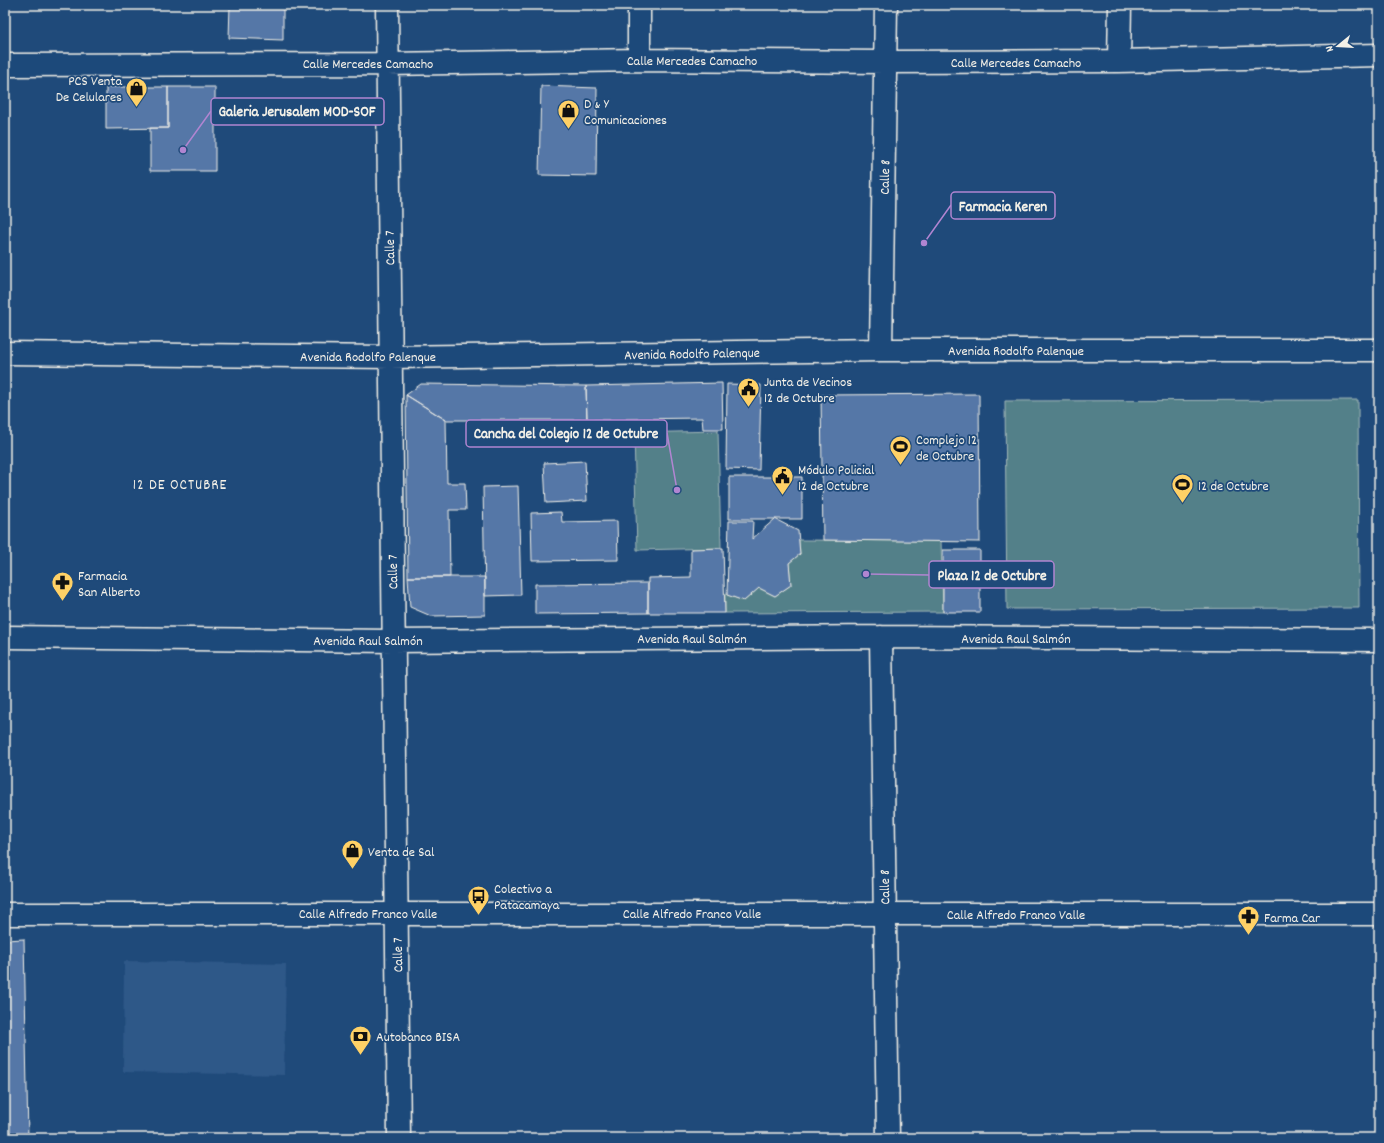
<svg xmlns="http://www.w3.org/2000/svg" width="1384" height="1143" viewBox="0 0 1384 1143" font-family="Dekko,sans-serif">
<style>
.built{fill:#2f5888}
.green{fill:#538089;stroke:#a4b8b8}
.building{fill:#5577a7;stroke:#f4f1e8}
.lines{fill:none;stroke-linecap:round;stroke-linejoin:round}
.minor-casing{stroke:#f4f1e8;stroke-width:25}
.minor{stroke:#1f4a7a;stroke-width:22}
.labels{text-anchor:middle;stroke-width:3.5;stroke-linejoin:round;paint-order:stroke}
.street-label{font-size:14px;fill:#f4f1e8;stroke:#1f4a7a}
.poi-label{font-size:14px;fill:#f4f1e8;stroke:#1f4a7a;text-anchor:start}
.neighbourhood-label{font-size:15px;letter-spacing:1px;fill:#f4f1e8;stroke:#1f4a7a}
.leader{fill:none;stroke:#b185d1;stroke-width:1.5}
.callout-dot{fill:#b185d1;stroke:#1f4a7a;stroke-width:1.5}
.callout{fill:#1f4a7a;stroke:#b185d1;stroke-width:1.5}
.callout-label{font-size:15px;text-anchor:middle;font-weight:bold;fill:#f4f1e8}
</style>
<rect width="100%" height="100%" fill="#1f4a7a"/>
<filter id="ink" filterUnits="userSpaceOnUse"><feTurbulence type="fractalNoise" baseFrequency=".025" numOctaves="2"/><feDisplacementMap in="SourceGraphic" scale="8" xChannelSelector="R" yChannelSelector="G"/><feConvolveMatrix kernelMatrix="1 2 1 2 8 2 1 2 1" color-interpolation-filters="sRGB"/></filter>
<g filter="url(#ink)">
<path class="built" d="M 124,961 L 286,964 L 284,1075 L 123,1072 Z"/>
<path class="green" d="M 1358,400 L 1359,608 L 1007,609 L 1005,401 Z
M 718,431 L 721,548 L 637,550 L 634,433 Z
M 799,540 L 941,541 L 943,612 L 725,613 L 725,594 L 744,601 L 759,588 L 775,596 L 791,585 L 789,563 L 800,554 Z"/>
<path class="building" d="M 230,5 L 283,5 L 283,40 L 229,38 Z
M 541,86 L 597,88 L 596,176 L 539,175 Z
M 106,87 L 168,87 L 168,128 L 106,129 Z
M 168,87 L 215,87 L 215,171 L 150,171 L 150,128 L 168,128 Z
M 722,383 L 723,429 L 703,429 L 702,418 L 626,419 L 627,433 L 610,434 L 610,420 L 587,420 L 586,386 Z
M 421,384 L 586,386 L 587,420 L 446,420 L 406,395 Z
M 727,384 L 761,385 L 759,470 L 726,469 Z
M 979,394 L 980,542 L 823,540 L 821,395 Z
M 406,395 L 446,420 L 447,483 L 465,483 L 466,510 L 449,510 L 450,577 L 408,577 Z
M 585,461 L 587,501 L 546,503 L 544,463 Z
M 729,477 L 802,477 L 802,519 L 729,519 Z
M 518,486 L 521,595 L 485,596 L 483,487 Z
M 561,512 L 562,522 L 617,521 L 618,560 L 532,561 L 531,513 Z
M 775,519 L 798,531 L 800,554 L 789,563 L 791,585 L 775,596 L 759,588 L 744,601 L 727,595 L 729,521 L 753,521 L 752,539 Z
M 723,548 L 725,613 L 648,613 L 648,578 L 691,577 L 691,549 Z
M 943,550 L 980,550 L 980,612 L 943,612 Z
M 408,577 L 485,577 L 485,615 L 431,616 L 410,607 Z
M 648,583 L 648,613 L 535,614 L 535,584 Z
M 24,939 L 28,1138 L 5,1138 L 5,940 Z"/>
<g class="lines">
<defs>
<path id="minor" d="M 387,5 L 399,1138
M 639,60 L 639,5
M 1119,61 L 1120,5
M 5,65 L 387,64 L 639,60 L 885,62 L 1119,61 L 1379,55
M 881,350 L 886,5
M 5,353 L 390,357 L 881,350 L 1379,350
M 5,637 L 393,641 L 881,637 L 1379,640
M 881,637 L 888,1138
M 5,914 L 1379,914"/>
</defs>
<use href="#minor" class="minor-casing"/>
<use href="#minor" class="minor"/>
</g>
</g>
<defs>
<symbol id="shop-pin" viewBox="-11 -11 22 30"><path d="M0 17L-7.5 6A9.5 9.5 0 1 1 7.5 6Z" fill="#ffd166" stroke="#1f4a7a"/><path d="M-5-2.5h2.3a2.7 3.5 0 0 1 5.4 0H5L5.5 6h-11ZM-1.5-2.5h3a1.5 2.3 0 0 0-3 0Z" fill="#111"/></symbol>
<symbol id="civic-pin" viewBox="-11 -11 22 30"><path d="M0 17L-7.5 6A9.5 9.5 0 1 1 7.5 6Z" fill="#ffd166" stroke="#1f4a7a"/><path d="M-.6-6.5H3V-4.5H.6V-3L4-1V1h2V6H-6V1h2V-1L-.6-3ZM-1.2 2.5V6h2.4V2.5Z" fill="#111"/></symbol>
<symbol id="stadium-pin" viewBox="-11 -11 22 30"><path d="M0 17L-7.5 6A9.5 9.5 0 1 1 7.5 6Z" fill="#ffd166" stroke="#1f4a7a"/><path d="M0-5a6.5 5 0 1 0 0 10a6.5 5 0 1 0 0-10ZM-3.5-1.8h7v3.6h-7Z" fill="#111"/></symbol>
<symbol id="pharmacy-pin" viewBox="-11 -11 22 30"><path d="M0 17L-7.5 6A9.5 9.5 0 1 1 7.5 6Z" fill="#ffd166" stroke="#1f4a7a"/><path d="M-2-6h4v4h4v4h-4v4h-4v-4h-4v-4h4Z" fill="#111"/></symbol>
<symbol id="bus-pin" viewBox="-11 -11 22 30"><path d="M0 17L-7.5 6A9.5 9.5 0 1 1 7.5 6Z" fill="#ffd166" stroke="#1f4a7a"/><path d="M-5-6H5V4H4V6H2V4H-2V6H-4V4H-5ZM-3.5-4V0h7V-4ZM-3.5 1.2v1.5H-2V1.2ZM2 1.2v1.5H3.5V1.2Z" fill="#111"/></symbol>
<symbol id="bank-pin" viewBox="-11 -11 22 30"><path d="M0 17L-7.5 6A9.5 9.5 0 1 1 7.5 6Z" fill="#ffd166" stroke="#1f4a7a"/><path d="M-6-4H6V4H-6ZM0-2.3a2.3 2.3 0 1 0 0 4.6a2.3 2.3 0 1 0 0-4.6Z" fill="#111"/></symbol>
</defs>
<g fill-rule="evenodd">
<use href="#shop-pin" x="124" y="76" width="25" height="34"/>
<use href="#shop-pin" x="556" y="98" width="25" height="34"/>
<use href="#civic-pin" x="736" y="376" width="25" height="34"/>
<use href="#stadium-pin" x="888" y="434" width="25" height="34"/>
<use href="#civic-pin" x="770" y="464" width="25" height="34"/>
<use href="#stadium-pin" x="1170" y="472" width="25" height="34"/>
<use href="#pharmacy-pin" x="50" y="570" width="25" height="34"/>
<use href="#shop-pin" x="340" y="838" width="25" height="34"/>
<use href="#bus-pin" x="466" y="884" width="25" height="34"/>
<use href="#pharmacy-pin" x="1236" y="904" width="25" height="34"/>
<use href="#bank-pin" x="348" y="1024" width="25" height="34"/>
</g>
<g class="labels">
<g class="street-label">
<text x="692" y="65">Calle Mercedes Camacho</text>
<text x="1016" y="67">Calle Mercedes Camacho</text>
<text x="368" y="68">Calle Mercedes Camacho</text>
<text transform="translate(884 177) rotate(-89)" y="5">Calle 8</text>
<text transform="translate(389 248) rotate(-91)" y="5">Calle 7</text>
<text x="1016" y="355">Avenida Rodolfo Palenque</text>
<text transform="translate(692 353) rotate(-1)" y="5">Avenida Rodolfo Palenque</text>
<text x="368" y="361">Avenida Rodolfo Palenque</text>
<text transform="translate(392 572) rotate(-91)" y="5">Calle 7</text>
<text x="692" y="643">Avenida Raul Salmón</text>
<text x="1016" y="643">Avenida Raul Salmón</text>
<text x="368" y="645">Avenida Raul Salmón</text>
<text transform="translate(884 887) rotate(-91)" y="5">Calle 8</text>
<text x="368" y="918">Calle Alfredo Franco Valle</text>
<text x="692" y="918">Calle Alfredo Franco Valle</text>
<text x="1016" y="919">Calle Alfredo Franco Valle</text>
<text transform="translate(397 955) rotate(-91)" y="5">Calle 7</text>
</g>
<g class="poi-label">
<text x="122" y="85" text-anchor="end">PCS Venta<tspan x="122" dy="16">De Celulares</tspan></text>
<text x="584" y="108">D &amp; Y<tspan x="584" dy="16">Comunicaciones</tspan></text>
<text x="764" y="386">Junta de Vecinos<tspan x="764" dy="16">12 de Octubre</tspan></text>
<text x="916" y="444">Complejo 12<tspan x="916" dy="16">de Octubre</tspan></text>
<text x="798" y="474">Módulo Policial<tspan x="798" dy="16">12 de Octubre</tspan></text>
<text x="1198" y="490">12 de Octubre</text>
<text x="78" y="580">Farmacia<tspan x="78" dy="16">San Alberto</tspan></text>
<text x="368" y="856">Venta de Sal</text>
<text x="494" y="893">Colectivo a<tspan x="494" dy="16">Patacamaya</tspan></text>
<text x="1264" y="922">Farma Car</text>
<text x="376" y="1041">Autobanco BISA</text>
</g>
<g class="neighbourhood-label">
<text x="180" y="489">12 DE OCTUBRE</text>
</g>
</g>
<path class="leader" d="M183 150L211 111M924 243L951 205M677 490L667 433M866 574L929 575"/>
<g class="callout-dot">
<circle cx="183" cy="150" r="4"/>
<circle cx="924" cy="243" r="4"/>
<circle cx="677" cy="490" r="4"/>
<circle cx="866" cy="574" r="4"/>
</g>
<g class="callout">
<rect x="211" y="98" width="173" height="27" rx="4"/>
<rect x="951" y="192" width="104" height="27" rx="4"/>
<rect x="466" y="420" width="201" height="27" rx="4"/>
<rect x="929" y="561" width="125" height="27" rx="4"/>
</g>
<g class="callout-label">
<text x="297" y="116">Galeria Jerusalem MOD-SOF</text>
<text x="1003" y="211">Farmacia Keren</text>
<text x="566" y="438">Cancha del Colegio 12 de Octubre</text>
<text x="992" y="580">Plaza 12 de Octubre</text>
</g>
<rect width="1384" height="1143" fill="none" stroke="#1f4a7a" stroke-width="20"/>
<rect x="10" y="10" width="1364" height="1123" fill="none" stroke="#f4f1e8" stroke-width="1.5" filter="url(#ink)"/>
<g transform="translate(1338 46) rotate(252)" stroke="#1f4a7a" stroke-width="3" paint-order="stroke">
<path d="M0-3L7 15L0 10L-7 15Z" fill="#f4f1e8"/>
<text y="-6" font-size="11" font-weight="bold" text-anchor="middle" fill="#f4f1e8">N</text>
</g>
</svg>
